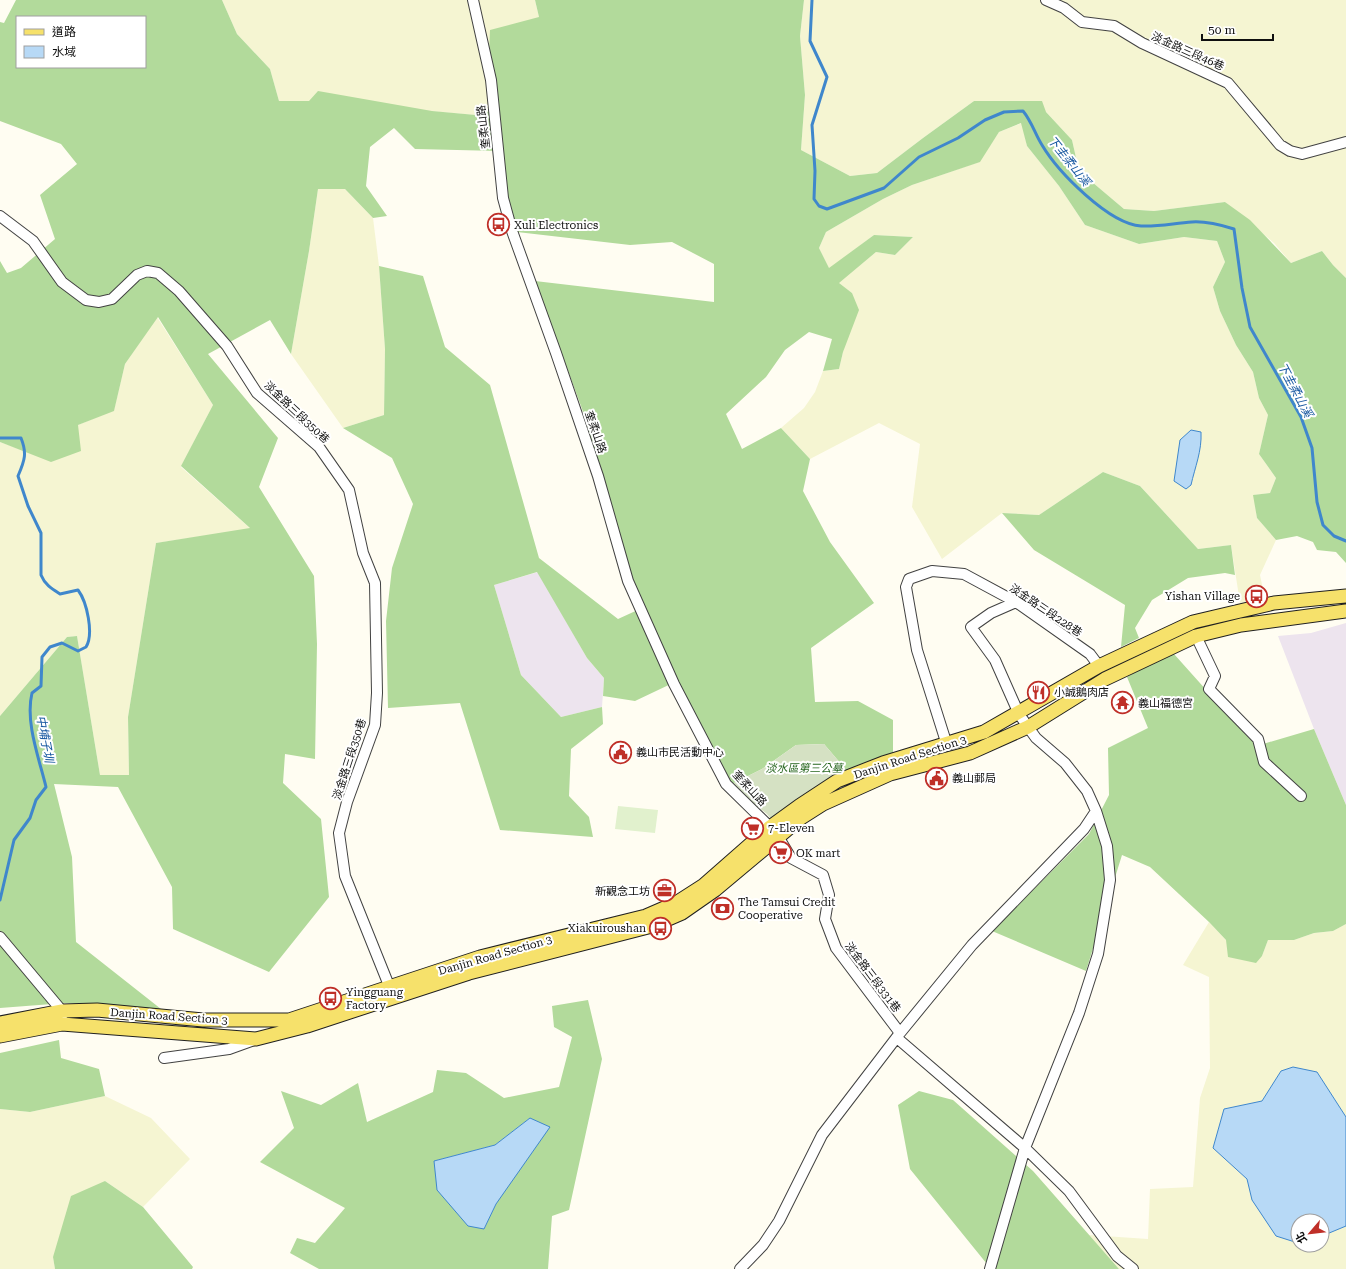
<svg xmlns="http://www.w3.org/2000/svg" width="1346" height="1269" viewBox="0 0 1346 1269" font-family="'Roboto Serif','Noto Sans TC',serif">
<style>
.industrial{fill:#ede4ee}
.farmland{fill:#f5f5d2;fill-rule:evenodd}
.forest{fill:#b2da9b;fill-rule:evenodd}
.cemetery{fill:#d5e1c3}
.pitch{fill:#e1f1cd}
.water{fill:#b7d9f6;stroke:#3f87cc}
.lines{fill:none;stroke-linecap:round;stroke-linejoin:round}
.stream{stroke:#3f87cc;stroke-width:3}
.minor-casing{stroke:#424242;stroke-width:12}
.major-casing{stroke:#202020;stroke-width:15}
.minor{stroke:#fff;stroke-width:10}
.major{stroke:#f6e16b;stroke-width:13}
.labels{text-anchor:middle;stroke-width:4;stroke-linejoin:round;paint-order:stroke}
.street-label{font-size:11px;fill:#0f0f0f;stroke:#fff}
.poi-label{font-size:11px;fill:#0f0f0f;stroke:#fff;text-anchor:start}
.park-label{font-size:11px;font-style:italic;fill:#286720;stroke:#fff}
.water-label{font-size:12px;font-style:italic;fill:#1959a1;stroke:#fff}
</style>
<rect width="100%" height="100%" fill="#fffdf2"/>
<path class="industrial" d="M 538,572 L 587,658 L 604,678 L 602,707 L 561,717 L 521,675 L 494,585 Z
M 1346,623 L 1346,805 L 1314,729 L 1278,636 L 1311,633 Z"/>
<path class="farmland" d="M 222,0 L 535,0 L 539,17 L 495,110 L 476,115 L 309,101 L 279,101 L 270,69 L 237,34 Z
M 804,0 L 1346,0 L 1346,278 L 1333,265 L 1322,251 L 1291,263 L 1274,243 L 1225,202 L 1154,211 L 1124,209 L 1079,171 L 1072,140 L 1046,112 L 974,101 L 923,138 L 877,173 L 850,176 L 801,150 L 805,95 L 800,36 Z
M 1022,123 L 1027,146 L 1059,186 L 1085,225 L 1139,244 L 1184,237 L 1217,241 L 1225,262 L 1213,287 L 1220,311 L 1236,345 L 1253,372 L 1259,398 L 1268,415 L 1259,454 L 1276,478 L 1270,493 L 1254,495 L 1257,518 L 1276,540 L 1260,575 L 1265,599 L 1240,603 L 1231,545 L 1198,549 L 1140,486 L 1103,472 L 1039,515 L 1002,513 L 942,559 L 912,507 L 920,444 L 879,423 L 810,459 L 781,428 L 804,408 L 815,392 L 823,371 L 839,369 L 843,352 L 852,293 L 838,283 L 876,252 L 895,255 L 913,237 L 874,235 L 829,269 L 819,248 L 826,232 L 883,199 L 912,185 L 979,162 L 999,132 ZM 1180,440 L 1195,467 L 1191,485 Z
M 318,189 L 345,189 L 373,218 L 379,266 L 385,349 L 384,415 L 343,428 L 291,354 L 309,251 Z
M 157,317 L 213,405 L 181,467 L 251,529 L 156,543 L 128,717 L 129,775 L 100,775 L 77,636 L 67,637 L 0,716 L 0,442 L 20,449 L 114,410 L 125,364 Z
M 1209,922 L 1226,940 L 1262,956 L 1268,940 L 1294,940 L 1314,933 L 1333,931 L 1346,924 L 1346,1117 L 1317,1072 L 1281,1071 L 1262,1101 L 1224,1109 L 1213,1148 L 1247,1179 L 1252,1200 L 1276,1236 L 1298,1243 L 1298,1245 L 1322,1245 L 1322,1236 L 1346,1226 L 1346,1269 L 1119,1269 L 1089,1235 L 1148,1239 L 1150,1189 L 1193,1187 L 1200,1098 L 1210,1068 L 1209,977 L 1183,965 Z
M 105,1096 L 151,1118 L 190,1159 L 143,1207 L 105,1181 L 53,1257 L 55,1269 L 0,1269 L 0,1109 L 30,1112 Z"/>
<path class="forest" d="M 16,0 L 222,0 L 237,34 L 270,69 L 279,101 L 309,101 L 318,91 L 432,111 L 476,115 L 495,110 L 489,53 L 490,30 L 539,17 L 535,0 L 804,0 L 800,36 L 805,95 L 801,150 L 850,176 L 877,173 L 923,138 L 974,101 L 1042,101 L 1046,112 L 1072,140 L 1079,171 L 1124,209 L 1154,211 L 1225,202 L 1250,220 L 1291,263 L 1322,251 L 1333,265 L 1346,278 L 1346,563 L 1336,552 L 1317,550 L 1313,542 L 1297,536 L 1276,540 L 1257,518 L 1253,495 L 1270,493 L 1276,478 L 1259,454 L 1268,415 L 1259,398 L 1253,372 L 1236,345 L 1220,311 L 1213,287 L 1225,262 L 1217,241 L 1184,237 L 1139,244 L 1085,225 L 1059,186 L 1027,146 L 1021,123 L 999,132 L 980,162 L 912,185 L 883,199 L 826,232 L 819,248 L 829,268 L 874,235 L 913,237 L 895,255 L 876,252 L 839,283 L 852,293 L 859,310 L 843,352 L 839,369 L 823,371 L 832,339 L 809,332 L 785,350 L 766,377 L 726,414 L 742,449 L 781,428 L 810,459 L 803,491 L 830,542 L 874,603 L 811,648 L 815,702 L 858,701 L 893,720 L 893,754 L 847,771 L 824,744 L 796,745 L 762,769 L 730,785 L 675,682 L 635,701 L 603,696 L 604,678 L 587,658 L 537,572 L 494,585 L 521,675 L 561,717 L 602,707 L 603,724 L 571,749 L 569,796 L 589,817 L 593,837 L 500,830 L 460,703 L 388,708 L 386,621 L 392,568 L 413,504 L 392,458 L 343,428 L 384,415 L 385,349 L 379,266 L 423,276 L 445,347 L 490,385 L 539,558 L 618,619 L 642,608 L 616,542 L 585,417 L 535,281 L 714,302 L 714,264 L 672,242 L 630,245 L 517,232 L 502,202 L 499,151 L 415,149 L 394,128 L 370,147 L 366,186 L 387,216 L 373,218 L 345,189 L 318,189 L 309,251 L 291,354 L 270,320 L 208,354 L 278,438 L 259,487 L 314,576 L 317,644 L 315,759 L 285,754 L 283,783 L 321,819 L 329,897 L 269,972 L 173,929 L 172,887 L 118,787 L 54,784 L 72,857 L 76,942 L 161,1009 L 65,1003 L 0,1008 L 0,716 L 67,637 L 77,636 L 100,775 L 129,775 L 128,717 L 156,543 L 250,528 L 181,466 L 213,405 L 158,317 L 125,364 L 114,411 L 78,425 L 81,451 L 51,462 L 0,442 L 0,261 L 7,273 L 21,268 L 55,239 L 40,195 L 77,164 L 61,144 L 0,121 L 0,22 L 4,23 ZM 17,17 L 145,17 L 145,67 L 17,67 Z
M 1103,472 L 1140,486 L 1198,549 L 1231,545 L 1235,575 L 1225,573 L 1188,578 L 1152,600 L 1135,628 L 1139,638 L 1121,647 L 1125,605 L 1034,550 L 1002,513 L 1039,515 Z
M 1174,654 L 1250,739 L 1263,744 L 1314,729 L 1346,805 L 1346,924 L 1333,931 L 1314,933 L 1294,940 L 1268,940 L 1262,956 L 1256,963 L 1228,957 L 1226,940 L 1209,922 L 1150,867 L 1122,855 L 1086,971 L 992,931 L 1089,834 L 1109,795 L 1108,748 L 1148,728 L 1127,677 L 1151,663 Z
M 588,1000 L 602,1059 L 569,1210 L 552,1216 L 548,1269 L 319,1269 L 290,1253 L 297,1238 L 315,1243 L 345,1208 L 260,1162 L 294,1128 L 281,1091 L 321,1105 L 358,1083 L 367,1122 L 433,1092 L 437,1070 L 466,1073 L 504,1098 L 559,1087 L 572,1037 L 554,1027 L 552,1006 ZM 530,1118 L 496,1204 L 484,1229 L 434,1161 L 495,1145 Z
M 59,1040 L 61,1058 L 99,1069 L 105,1096 L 30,1112 L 0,1109 L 0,1053 Z
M 919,1091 L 953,1100 L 1033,1171 L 1119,1269 L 991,1269 L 910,1169 L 898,1105 Z
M 105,1181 L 143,1207 L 193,1267 L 192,1269 L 55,1269 L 53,1257 L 71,1196 Z"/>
<path class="cemetery" d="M 824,744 L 847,771 L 771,819 L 767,814 L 730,785 L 762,769 L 796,745 Z"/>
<path class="pitch" d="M 618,806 L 658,810 L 655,833 L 615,829 Z"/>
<path class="water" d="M 1191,430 L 1201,432 C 1202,451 1195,467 1191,485 L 1186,489 L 1174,481 L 1180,440 Z
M 1293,1067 L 1317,1072 L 1346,1117 L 1346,1226 L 1322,1236 L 1322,1221 L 1298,1221 L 1298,1243 L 1276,1236 L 1252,1200 L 1247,1179 L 1213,1148 L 1224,1109 L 1262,1101 L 1281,1071 Z
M 530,1118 L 550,1127 L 496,1204 L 484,1229 L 468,1226 L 437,1190 L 434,1161 L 495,1145 Z"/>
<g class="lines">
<path class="stream" d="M 812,0 L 810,41 L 827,77 L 812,125 L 815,171 L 814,199 L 819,206 L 827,209 L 884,188 L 919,157 L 958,138 L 985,120 L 1004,112 L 1023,111 C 1032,122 1035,134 1042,145 C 1058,172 1109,224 1141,226 C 1158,227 1175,223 1192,222 C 1206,221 1221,225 1234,229 L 1242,288 L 1250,327 L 1301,417 L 1312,448 L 1317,502 L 1323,525 L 1334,536 L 1346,541
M 0,438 L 21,438 C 27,453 25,460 18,476 L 28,506 L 41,533 L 41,575 C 45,585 52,589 60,594 L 78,590 C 87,602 94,634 86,647 L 78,651 L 62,643 L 50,647 L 42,657 L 41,686 L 32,693 C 25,722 39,758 46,787 L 36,800 L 30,818 L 14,840 L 0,900"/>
<defs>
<path id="minor" d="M 473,0 L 491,80 L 503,198 L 512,231 L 556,353 L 598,476 L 628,581 L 674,684 L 726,784 L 770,827 L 779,838 L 791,858 L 823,875 L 829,895 L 825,919 L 836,948 L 900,1033
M 1046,0 L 1064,8 L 1082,22 L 1114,26 L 1142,43 L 1228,83 L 1280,145 L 1290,151 L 1302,154 L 1346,142
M 0,216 L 33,241 L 62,282 L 86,300 L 99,302 L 112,299 L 137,275 L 147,271 L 158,273 L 179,291 L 227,346 L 257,393 L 319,447 L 349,490 L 363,553 L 375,583 L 377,693 L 375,725 L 347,802 L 339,833 L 345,876 L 392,993
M 1196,636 L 1215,676 L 1209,689 L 1258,739 L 1264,762 L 1301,796
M 947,745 L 917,650 L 906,587 L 909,579 L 932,571 L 964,574 L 1016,602 L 1090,654 L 1099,666
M 0,937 L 62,1011 L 62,1016
M 897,1038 L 1025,1148 L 1069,1191 L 1117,1256 L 1133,1269
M 164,1058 L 229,1049 L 254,1040
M 740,1269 L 763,1245 L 779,1221 L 822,1135 L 900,1033 L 972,945 L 1084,829 L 1096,811 L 1087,791 L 1065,763 L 1036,738 L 1028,727 L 1019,714 L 995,660 L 971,627 L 991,613 L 1016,602
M 990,1269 L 1025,1148 L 1079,1013 L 1098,954 L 1110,880 L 1107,846 L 1096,811"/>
<path id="major" d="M 0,1023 L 62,1011 L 97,1010 L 203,1020 L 289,1020 L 480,957 L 646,916 L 676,903 L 704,885 L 770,827 L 799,806 L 837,781 L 883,763 L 984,732 L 1099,666 L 1193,622 L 1274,603 L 1346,596
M 0,1036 L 62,1024 L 256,1039 L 307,1026 L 469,973 L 652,926 L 682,913 L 715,890 L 801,818 L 823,804 L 890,774 L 970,753 L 1028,727 L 1105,679 L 1196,636 L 1241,625 L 1346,611"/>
</defs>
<use href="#minor" class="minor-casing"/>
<use href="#major" class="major-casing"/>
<use href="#minor" class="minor"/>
<use href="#major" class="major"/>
</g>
<defs>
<symbol id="bus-ring" viewBox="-11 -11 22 22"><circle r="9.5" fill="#fff" stroke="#bf2f28" stroke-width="1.5"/><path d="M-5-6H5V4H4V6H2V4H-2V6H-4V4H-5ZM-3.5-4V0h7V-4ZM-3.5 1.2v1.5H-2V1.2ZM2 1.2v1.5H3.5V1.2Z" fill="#bf2f28"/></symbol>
<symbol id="restaurant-ring" viewBox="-11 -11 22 22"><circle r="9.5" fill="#fff" stroke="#bf2f28" stroke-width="1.5"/><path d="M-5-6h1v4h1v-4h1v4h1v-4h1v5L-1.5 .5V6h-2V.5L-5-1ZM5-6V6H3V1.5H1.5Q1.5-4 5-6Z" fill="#bf2f28"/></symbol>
<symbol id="temple-ring" viewBox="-11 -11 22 22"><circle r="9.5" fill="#fff" stroke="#bf2f28" stroke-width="1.5"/><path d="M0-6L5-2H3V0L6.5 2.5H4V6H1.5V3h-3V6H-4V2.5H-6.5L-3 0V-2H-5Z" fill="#bf2f28"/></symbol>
<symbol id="civic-ring" viewBox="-11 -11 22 22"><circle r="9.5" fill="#fff" stroke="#bf2f28" stroke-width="1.5"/><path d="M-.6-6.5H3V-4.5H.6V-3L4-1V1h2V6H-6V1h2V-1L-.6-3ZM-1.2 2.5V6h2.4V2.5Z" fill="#bf2f28"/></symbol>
<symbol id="supermarket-ring" viewBox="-11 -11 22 22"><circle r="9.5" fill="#fff" stroke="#bf2f28" stroke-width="1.5"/><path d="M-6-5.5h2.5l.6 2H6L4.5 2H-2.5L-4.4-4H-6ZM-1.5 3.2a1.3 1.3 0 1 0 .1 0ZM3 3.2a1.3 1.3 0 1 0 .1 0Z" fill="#bf2f28"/></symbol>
<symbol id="office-ring" viewBox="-11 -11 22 22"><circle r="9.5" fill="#fff" stroke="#bf2f28" stroke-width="1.5"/><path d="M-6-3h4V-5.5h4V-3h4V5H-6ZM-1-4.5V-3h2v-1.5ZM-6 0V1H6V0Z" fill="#bf2f28"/></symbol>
<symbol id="bank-ring" viewBox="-11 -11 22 22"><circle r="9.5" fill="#fff" stroke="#bf2f28" stroke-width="1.5"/><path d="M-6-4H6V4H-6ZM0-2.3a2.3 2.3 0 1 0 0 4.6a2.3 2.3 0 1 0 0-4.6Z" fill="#bf2f28"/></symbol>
</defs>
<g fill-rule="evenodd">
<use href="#bus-ring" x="486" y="212" width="25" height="25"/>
<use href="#bus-ring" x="1244" y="584" width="25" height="25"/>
<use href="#restaurant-ring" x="1026" y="680" width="25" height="25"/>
<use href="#temple-ring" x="1110" y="690" width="25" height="25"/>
<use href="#civic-ring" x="608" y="740" width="25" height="25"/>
<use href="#civic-ring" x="924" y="766" width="25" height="25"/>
<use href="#supermarket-ring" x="740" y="816" width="25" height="25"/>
<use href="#supermarket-ring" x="768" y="840" width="25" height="25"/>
<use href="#office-ring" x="652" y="878" width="25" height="25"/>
<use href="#bank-ring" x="710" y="896" width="25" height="25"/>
<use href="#bus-ring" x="648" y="916" width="25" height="25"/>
<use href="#bus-ring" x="318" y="986" width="25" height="25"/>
</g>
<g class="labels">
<g class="street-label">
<text transform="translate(1188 51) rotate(24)" y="4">淡金路三段46巷</text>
<text transform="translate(483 127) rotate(-97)" y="4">奎柔山路</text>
<text transform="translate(297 412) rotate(43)" y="4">淡金路三段350巷</text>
<text transform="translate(596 432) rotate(71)" y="4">奎柔山路</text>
<text transform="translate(1046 610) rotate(34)" y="4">淡金路三段228巷</text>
<text transform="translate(910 757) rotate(-18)" y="4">Danjin Road Section 3</text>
<text transform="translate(349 759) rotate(-72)" y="4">淡金路三段350巷</text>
<text transform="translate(750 788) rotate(47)" y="4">奎柔山路</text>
<text transform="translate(495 955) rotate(-16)" y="4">Danjin Road Section 3</text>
<text transform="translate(873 977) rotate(53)" y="4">淡金路三段331巷</text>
<text transform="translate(169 1016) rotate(4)" y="4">Danjin Road Section 3</text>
</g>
<g class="poi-label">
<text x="514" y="229">Xuli Electronics</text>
<text x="1240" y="600" text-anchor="end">Yishan Village</text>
<text x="1054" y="696">小誠鵝肉店</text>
<text x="1138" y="707">義山福德宮</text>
<text x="636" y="756">義山市民活動中心</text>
<text x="952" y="782">義山郵局</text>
<text x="768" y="832">7-Eleven</text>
<text x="796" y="857">OK mart</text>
<text x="650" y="895" text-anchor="end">新觀念工坊</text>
<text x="738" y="906">The Tamsui Credit<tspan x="738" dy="13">Cooperative</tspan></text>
<text x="646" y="932" text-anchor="end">Xiakuiroushan</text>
<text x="346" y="996">Yingguang<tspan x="346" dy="13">Factory</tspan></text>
</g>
<g class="park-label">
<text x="804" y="772">淡水區第三公墓</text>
</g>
<g class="water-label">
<text transform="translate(1069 161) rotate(51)" y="4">下圭柔山溪</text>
<text transform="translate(1295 390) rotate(62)" y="4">下圭柔山溪</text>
<text transform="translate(45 739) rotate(79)" y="4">中埔子圳</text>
</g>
</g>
<rect x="16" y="16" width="130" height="52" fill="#ffffff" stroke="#9f9f9f"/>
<rect x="24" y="29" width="20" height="6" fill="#f6e16b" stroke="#9f9f9f"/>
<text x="52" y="36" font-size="12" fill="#0f0f0f">道路</text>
<rect x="24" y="46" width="20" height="12" fill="#b7d9f6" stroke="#9f9f9f"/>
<text x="52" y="56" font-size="12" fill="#0f0f0f">水域</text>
<g transform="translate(1310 1233) rotate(242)"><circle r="19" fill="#ffffff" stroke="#9f9f9f"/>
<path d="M0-3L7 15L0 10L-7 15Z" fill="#bf2f28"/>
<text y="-6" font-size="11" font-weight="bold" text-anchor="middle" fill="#0f0f0f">北</text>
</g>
<path d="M1202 34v6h71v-6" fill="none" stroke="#0f0f0f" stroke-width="2"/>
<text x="1208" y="34" font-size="12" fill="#0f0f0f" stroke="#ffffff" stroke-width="3" paint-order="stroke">50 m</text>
</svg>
